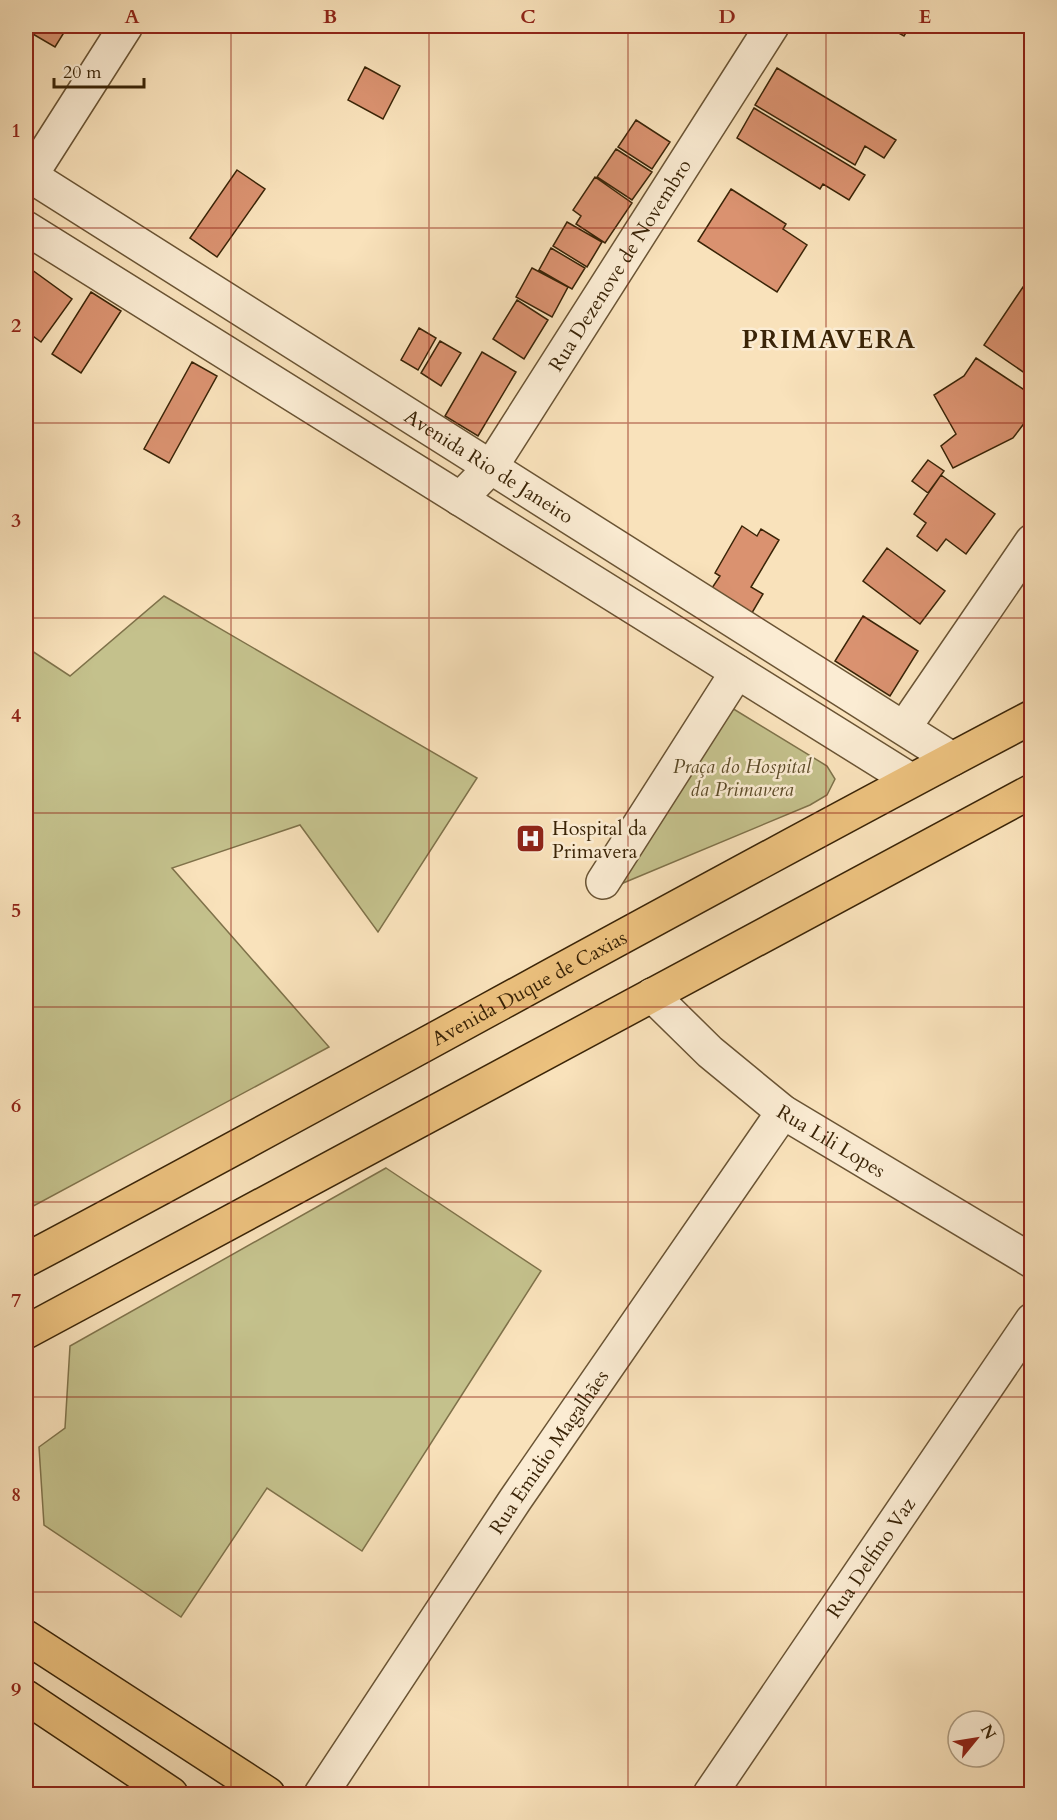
<svg xmlns="http://www.w3.org/2000/svg" width="1057" height="1820" viewBox="0 0 1057 1820" font-family="Cardo,serif">
<style>
.green{fill:#c4c18c;stroke:#7f724a;stroke-width:1.5}
.building{fill:#da9270;stroke:#3a2407;stroke-width:1.5}
.lines{fill:none;stroke-linecap:round;stroke-linejoin:round}
.minor-casing{stroke:#6a5434;stroke-width:36}
.tertiary-casing{stroke:#6a5434;stroke-width:36}
.primary-casing{stroke:#3a2407;stroke-width:36}
.minor{stroke:#fbecd3;stroke-width:33}
.tertiary{stroke:#fbecd3;stroke-width:33}
.primary{stroke:#ecc17e;stroke-width:33}
.grid{fill:none;stroke:#8f2418;stroke-width:1.5;stroke-opacity:0.55}
.labels{text-anchor:middle;stroke-width:5;stroke-linejoin:round;paint-order:stroke}
.street-label{font-size:20px;fill:#3a2407;stroke:#fbecd3}
.park-label{font-size:20px;font-style:italic;fill:#5c4b28;stroke:#fbecd3}
.poi-label{font-size:20px;fill:#3a2407;stroke:#fbecd3;text-anchor:start}
.district-label{font-size:26px;font-weight:bold;letter-spacing:1.5px;fill:#3a2407;stroke:#fbecd3}
.neatline{fill:none;stroke:#8f2418;stroke-width:2}
.grid-label{font-size:20px;text-anchor:middle;font-weight:bold;fill:#8f2418}
</style>
<rect width="100%" height="100%" fill="#f9e2bb"/>
<filter id="stains"><feTurbulence type="fractalNoise" baseFrequency=".00333" numOctaves="4"/><feColorMatrix values="0 0 0 0 .2 0 0 0 0 .09 0 0 0 0 .02 0 0 0 .5 -.17"/></filter>
<radialGradient id="worn" r=".72"><stop offset=".6" stop-color="#630" stop-opacity="0"/><stop offset="1" stop-color="#630" stop-opacity=".3"/></radialGradient>
<path class="green" d="M 164,596 L 477,778 L 378,932 L 300,825 L 172,868 L 329,1047 L 26,1210 L 26,647 L 70,676 Z
M 727,705 L 827,766 L 835,779 L 827,795 L 810,805 L 604,891 Z
M 386,1168 L 541,1271 L 362,1551 L 267,1488 L 181,1617 L 44,1525 L 39,1447 L 65,1428 L 70,1346 Z"/>
<path class="building" d="M 26,26 L 68,26 L 55,47 L 26,30 Z
M 886,26 L 910,26 L 904,36 Z
M 365,67 L 400,86 L 383,119 L 348,100 Z
M 777,68 L 896,140 L 884,158 L 865,146 L 855,165 L 755,105 Z
M 754,108 L 865,175 L 849,200 L 823,184 L 820,189 L 737,138 Z
M 636,120 L 670,142 L 652,169 L 618,147 Z
M 616,149 L 652,172 L 632,200 L 597,177 Z
M 237,170 L 265,189 L 217,257 L 190,238 Z
M 595,177 L 632,203 L 605,243 L 576,224 L 581,216 L 573,210 Z
M 731,189 L 786,224 L 783,229 L 807,245 L 777,292 L 698,241 Z
M 567,222 L 602,242 L 587,267 L 553,246 Z
M 551,248 L 585,268 L 572,289 L 539,270 Z
M 28,267 L 72,299 L 41,342 L 26,331 L 26,270 Z
M 532,268 L 568,287 L 552,317 L 516,297 Z
M 1023,287 L 1032,292 L 1032,378 L 984,345 Z
M 91,292 L 121,311 L 81,373 L 52,354 Z
M 517,300 L 548,320 L 524,359 L 493,339 Z
M 419,328 L 436,338 L 418,370 L 401,360 Z
M 440,341 L 461,353 L 441,386 L 421,373 Z
M 482,352 L 516,372 L 478,436 L 445,416 Z
M 976,358 L 1032,395 L 1032,413 L 1013,438 L 953,468 L 941,446 L 956,434 L 934,395 L 964,376 Z
M 192,362 L 217,376 L 169,463 L 144,449 Z
M 928,460 L 944,471 L 928,493 L 912,481 Z
M 941,475 L 995,514 L 966,554 L 946,539 L 937,551 L 917,536 L 926,523 L 914,514 Z
M 742,526 L 757,536 L 761,529 L 779,540 L 751,587 L 763,594 L 749,618 L 708,594 L 720,576 L 715,573 Z
M 887,548 L 945,591 L 920,624 L 863,581 Z
M 863,616 L 918,651 L 890,696 L 835,661 Z"/>
<g class="lines">
<defs>
<g id="minor">
<path d="M 26,183 L 126,26"/>
<path id="s1" d="M 460,499 L 491,467 L 772,26"/>
<path d="M 904,728 L 1032,541"/>
<path d="M 603,882 L 737,672"/>
<path id="s2" d="M 652,995 L 710,1052 L 783,1112 L 1032,1261"/>
<path id="s3" d="M 321,1794 L 515,1500 L 783,1112"/>
<path id="s4" d="M 710,1794 L 1032,1320"/>
</g>
<g id="tertiary">
<path id="s5" d="M 26,173 L 952,759"/>
<path d="M 26,228 L 909,779"/>
</g>
<g id="primary">
<path id="s6" d="M 26,1260 C 362,1082 694,894 1032,717"/>
<path d="M 26,1332 L 1032,791"/>
<path d="M 26,1637 L 268,1794"/>
<path d="M 26,1697 L 171,1794"/>
</g>
</defs>
<use href="#minor" class="minor-casing"/>
<use href="#tertiary" class="tertiary-casing"/>
<use href="#primary" class="primary-casing"/>
<use href="#minor" class="minor"/>
<use href="#tertiary" class="tertiary"/>
<use href="#primary" class="primary"/>
</g>
<path class="grid" d="M 231,26 L 231,1794M 429,26 L 429,1794M 628,26 L 628,1794M 826,26 L 826,1794M 26,228 L 1032,228M 26,423 L 1032,423M 26,618 L 1032,618M 26,813 L 1032,813M 26,1007 L 1032,1007M 26,1202 L 1032,1202M 26,1397 L 1032,1397M 26,1592 L 1032,1592"/>
<defs>
<symbol id="hospital-square" viewBox="-11 -11 22 22"><rect x="-9" y="-9" width="18" height="18" rx="4" fill="#8f2418" stroke="#fbecd3"/><path d="M-5-5h3v3.5h4V-5h3V5h-3V1.5h-4V5h-3Z" fill="#fff"/></symbol>
</defs>
<g fill-rule="evenodd">
<use href="#hospital-square" x="514" y="822" width="33" height="33"/>
</g>
<g class="labels">
<g class="street-label">
<text dy="7" stroke="none"><textPath href="#s1" startOffset="284">Rua Dezenove de Novembro</textPath></text>
<text dy="7" stroke="none"><textPath href="#s5" startOffset="548">Avenida Rio de Janeiro</textPath></text>
<text dy="7" stroke="none"><textPath href="#s6" startOffset="572">Avenida Duque de Caxias</textPath></text>
<text dy="7" stroke="none"><textPath href="#s2" startOffset="232">Rua Lili Lopes</textPath></text>
<text dy="7" stroke="none"><textPath href="#s3" startOffset="411">Rua Emidio Magalhães</textPath></text>
<text dy="7" stroke="none"><textPath href="#s4" startOffset="286">Rua Delfino Vaz</textPath></text>
</g>
<g class="park-label">
<text x="742" y="773">Praça do Hospital<tspan x="742" dy="23">da Primavera</tspan></text>
</g>
<g class="poi-label">
<text x="552" y="835">Hospital da<tspan x="552" dy="23">Primavera</tspan></text>
</g>
<g class="district-label">
<text x="829" y="348">PRIMAVERA</text>
</g>
</g>
<rect width="1057" height="1820" fill="none" stroke="#f9e2bb" stroke-width="66"/>
<g transform="translate(976 1739) rotate(60)"><circle r="28" fill="#fbecd3" stroke="#ae9c81" stroke-width="1.5"/>
<path d="M0-4.5L10 22L0 15L-10 22Z" fill="#8f2418"/>
<text y="-9" font-size="16" font-weight="bold" text-anchor="middle" fill="#3a2407">N</text>
</g>
<path d="M54 78v9h90v-9" fill="none" stroke="#3a2407" stroke-width="3"/>
<text x="63" y="78" font-size="18" fill="#3a2407" stroke="#fbecd3" stroke-width="4.5" paint-order="stroke">20 m</text>
<rect x="33" y="33" width="991" height="1754" class="neatline"/>
<g class="grid-label">
<text x="132" y="23">A</text>
<text x="330" y="23">B</text>
<text x="528" y="23">C</text>
<text x="727" y="23">D</text>
<text x="925" y="23">E</text>
<text x="16" y="137">1</text>
<text x="16" y="332">2</text>
<text x="16" y="527">3</text>
<text x="16" y="722">4</text>
<text x="16" y="917">5</text>
<text x="16" y="1112">6</text>
<text x="16" y="1307">7</text>
<text x="16" y="1501">8</text>
<text x="16" y="1696">9</text>
</g>
<rect width="100%" height="100%" filter="url(#stains)"/>
<rect width="100%" height="100%" fill="url(#worn)"/>
</svg>
